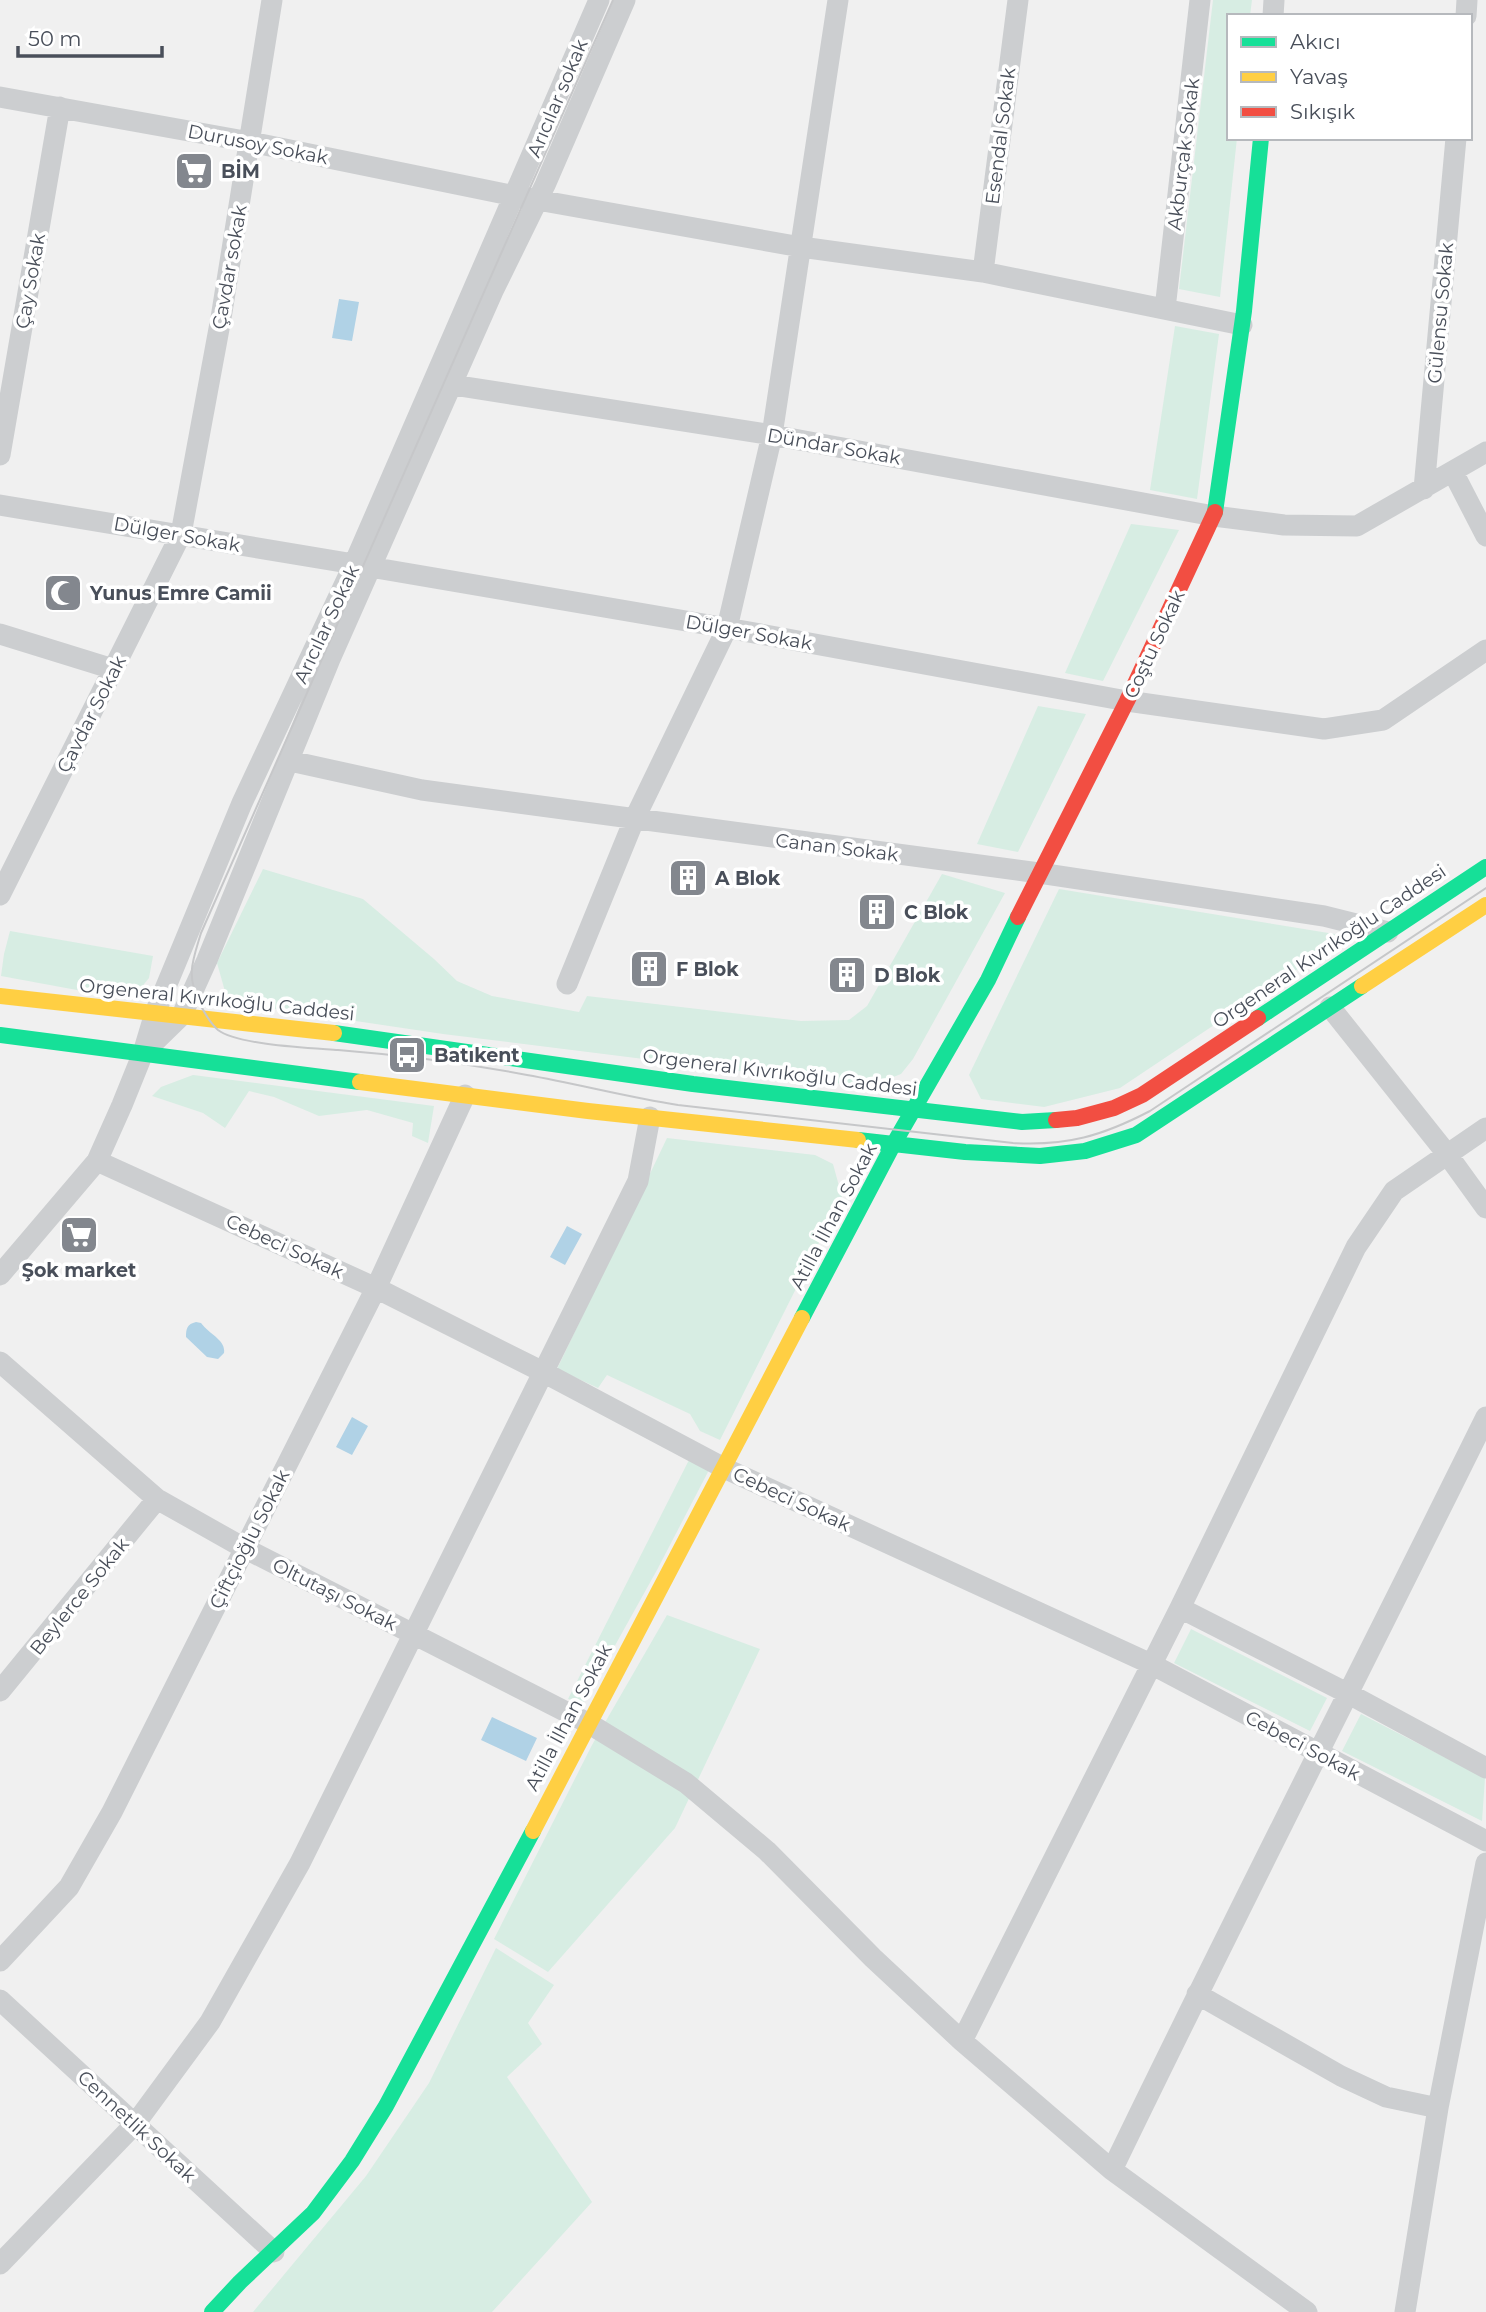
<svg xmlns="http://www.w3.org/2000/svg" width="1486" height="2312" viewBox="0 0 1486 2312" font-family="Montserrat,sans-serif">
<style>
.green{fill:#d7ede3}
.water{fill:#b0d2e6}
.lines{fill:none;stroke-linecap:round;stroke-linejoin:round}
.street{stroke:#ccced0;stroke-width:21}
.fast{stroke:#16e098;stroke-width:16}
.slow{stroke:#ffcf43;stroke-width:16}
.jam{stroke:#f24e42;stroke-width:16}
.tram{stroke:#c6c7c9;stroke-width:2}
.labels{text-anchor:middle;stroke-width:7;stroke-linejoin:round;paint-order:stroke}
.street-label{font-size:19px;fill:#494f5a;stroke:#fff}
.poi-label{font-size:19px;font-weight:bold;fill:#494f5a;stroke:#fff;text-anchor:start}
</style>
<rect width="100%" height="100%" fill="#f0f0f0"/>
<path class="green" d="M 1213,0 L 1252,0 L 1250,16 L 1229,16 L 1229,138 L 1237,138 L 1220,297 L 1179,289 Z
M 1175,326 L 1219,334 L 1197,499 L 1150,490 Z
M 1131,524 L 1179,530 L 1103,681 L 1065,673 Z
M 1038,706 L 1086,714 L 1018,852 L 977,844 Z
M 263,869 L 363,899 L 434,959 L 457,981 L 492,996 L 579,1012 L 587,996 L 801,1021 L 849,1020 L 867,1006 L 942,874 L 1005,893 L 913,1059 L 901,1074 L 868,1087 L 443,1034 L 228,1002 L 217,963 Z
M 1059,889 L 1347,936 L 1120,1088 L 1044,1107 L 981,1099 L 969,1075 Z
M 10,931 L 153,956 L 149,978 L 131,1000 L 1,976 L 4,954 Z
M 193,1075 L 434,1106 L 428,1143 L 412,1136 L 413,1123 L 367,1110 L 319,1116 L 274,1097 L 249,1091 L 225,1128 L 203,1113 L 152,1096 L 161,1087 Z
M 667,1138 L 815,1155 L 833,1164 L 842,1197 L 720,1440 L 700,1431 L 690,1414 L 607,1375 L 598,1388 L 557,1369 Z
M 690,1458 L 709,1470 L 657,1570 L 583,1703 L 568,1699 Z
M 667,1615 L 760,1649 L 675,1828 L 548,1972 L 494,1939 L 592,1745 Z
M 1191,1629 L 1327,1698 L 1310,1731 L 1174,1663 Z
M 1361,1714 L 1485,1778 L 1482,1821 L 1342,1751 Z
M 496,1948 L 554,1985 L 528,2023 L 542,2044 L 507,2077 L 592,2202 L 492,2312 L 253,2312 L 366,2176 L 429,2083 Z"/>
<path class="water" d="M 339,299 L 359,302 L 352,341 L 332,338 Z
M 567,1226 L 582,1234 L 565,1265 L 550,1257 Z
M 196,1322 L 201,1323 C 210,1335 226,1340 224,1353 L 218,1359 L 207,1357 L 186,1337 C 186,1329 187,1324 196,1322 Z
M 352,1417 L 368,1426 L 352,1455 L 336,1447 Z
M 492,1717 L 537,1738 L 526,1761 L 481,1740 Z"/>
<g class="lines">
<path class="street" d="M 1273,16 L 1274,0
M 1466,16 L 1467,0
M 0,97 L 250,142 L 515,196 L 801,247 L 983,272 L 1242,325
M 983,272 L 1018,0
M 1165,309 L 1200,0
M 453,385 L 772,435 L 1214,516 L 1284,525 L 1357,526 L 1486,452
M 0,455 L 60,107
M 1453,472 L 1486,536
M 1424,489 L 1456,138
M 0,505 L 354,564
M 370,567 L 727,628 L 1127,701 L 1324,729 L 1383,720 L 1486,650
M 0,634 L 113,669
M 290,761 L 422,790 L 1039,873 L 1324,916 L 1388,932
M 0,895 L 181,534 L 221,318 L 272,0
M 567,984 L 634,820 L 727,628 L 772,435 L 838,0
M 1330,1007 L 1447,1154 L 1486,1208
M 144,1052 L 182,1015 L 207,960 L 330,659 L 493,291 L 545,185 L 625,0
M 97,1161 L 376,1288 L 545,1373 L 724,1468 L 1151,1664 L 1486,1841
M 0,1275 L 97,1161 L 122,1105 L 143,1053 L 155,1013 L 242,803 L 354,564 L 599,0
M 0,1362 L 157,1499 L 244,1548 L 588,1723 L 686,1783 L 767,1851 L 873,1958 L 962,2041 L 1112,2170 L 1307,2312
M 1180,1608 L 1349,1694 L 1486,1768
M 0,1691 L 157,1499
M 0,1961 L 69,1887 L 112,1812 L 376,1288 L 465,1095
M 1197,1994 L 1341,2076 L 1386,2097 L 1438,2108
M 0,2000 L 274,2252
M 962,2041 L 1180,1608 L 1356,1247 L 1394,1191 L 1486,1128
M 1112,2170 C 1234,1917 1362,1668 1486,1417
M 0,2264 L 135,2124 L 210,2022 L 300,1863 L 638,1181 L 650,1117
M 1405,2312 L 1438,2108 L 1486,1863"/>
<path class="fast" d="M 1215,512 L 1244,311 L 1261,138
M 1258,1018 L 1486,867
M 334,1033 L 693,1084 L 1022,1122 L 1056,1120
M 0,1035 L 360,1082
M 858,1140 L 965,1152 L 1040,1156 L 1085,1151 L 1136,1135 L 1362,986
M 802,1318 L 893,1145 L 988,980 L 1018,917
M 212,2312 L 240,2282 L 313,2213 L 352,2161 L 386,2106 L 533,1831"/>
<path class="slow" d="M 1362,986 L 1486,905
M 0,996 L 334,1033
M 360,1082 L 588,1111 L 858,1140
M 533,1831 L 802,1318"/>
<path class="jam" d="M 1018,917 L 1127,701 L 1215,512
M 1056,1120 L 1077,1118 L 1114,1108 L 1142,1095 L 1258,1018"/>
<path class="tram" d="M 613,0 L 201,933 C 192,963 186,975 200,1004 C 205,1014 210,1023 218,1030 C 237,1045 312,1048 338,1050 C 401,1055 464,1063 527,1075 C 578,1084 627,1097 678,1105 L 1013,1143 C 1067,1146 1102,1136 1150,1111 L 1486,888"/>
</g>
<defs>
<symbol id="supermarket-square" viewBox="-11 -11 22 22"><rect x="-9" y="-9" width="18" height="18" rx="4" fill="#83878e" stroke="#fff"/><path d="M-6-5.5h2.5l.6 2H6L4.5 2H-2.5L-4.4-4H-6ZM-1.5 3.2a1.3 1.3 0 1 0 .1 0ZM3 3.2a1.3 1.3 0 1 0 .1 0Z" fill="#fff"/></symbol>
<symbol id="mosque-square" viewBox="-11 -11 22 22"><rect x="-9" y="-9" width="18" height="18" rx="4" fill="#83878e" stroke="#fff"/><path d="M3.5-4.9A6 6 0 1 0 3.5 4.9A5 5 0 1 1 3.5-4.9Z" fill="#fff"/></symbol>
<symbol id="building-square" viewBox="-11 -11 22 22"><rect x="-9" y="-9" width="18" height="18" rx="4" fill="#83878e" stroke="#fff"/><path d="M-4-6H4V6H1V3H-1V6H-4ZM-2.5-4.3h1.7v1.8h-1.7ZM.8-4.3h1.7v1.8H.8ZM-2.5-1h1.7V.8h-1.7ZM.8-1h1.7V.8H.8Z" fill="#fff"/></symbol>
<symbol id="bus-square" viewBox="-11 -11 22 22"><rect x="-9" y="-9" width="18" height="18" rx="4" fill="#83878e" stroke="#fff"/><path d="M-5-6H5V4H4V6H2V4H-2V6H-4V4H-5ZM-3.5-4V0h7V-4ZM-3.5 1.2v1.5H-2V1.2ZM2 1.2v1.5H3.5V1.2Z" fill="#fff"/></symbol>
</defs>
<g fill-rule="evenodd">
<use href="#supermarket-square" x="172" y="149" width="44" height="44"/>
<use href="#mosque-square" x="41" y="571" width="44" height="44"/>
<use href="#building-square" x="666" y="856" width="44" height="44"/>
<use href="#building-square" x="855" y="890" width="44" height="44"/>
<use href="#building-square" x="627" y="947" width="44" height="44"/>
<use href="#building-square" x="825" y="953" width="44" height="44"/>
<use href="#bus-square" x="385" y="1033" width="44" height="44"/>
<use href="#supermarket-square" x="57" y="1213" width="44" height="44"/>
</g>
<g class="labels">
<g class="street-label">
<text transform="translate(557 98) rotate(-67)" y="7">Arıcılar sokak</text>
<text transform="translate(1000 136) rotate(-83)" y="7">Esendal Sokak</text>
<text transform="translate(258 144) rotate(11)" y="7">Durusoy Sokak</text>
<text transform="translate(1183 154) rotate(-83)" y="7">Akburçak Sokak</text>
<text transform="translate(229 267) rotate(-80)" y="7">Çavdar sokak</text>
<text transform="translate(30 281) rotate(-80)" y="7">Çay Sokak</text>
<text transform="translate(1440 313) rotate(-85)" y="7">Gülensu Sokak</text>
<text transform="translate(834 446) rotate(10)" y="7">Dündar Sokak</text>
<text transform="translate(177 534) rotate(10)" y="7">Dülger Sokak</text>
<text transform="translate(326 624) rotate(-65)" y="7">Arıcılar Sokak</text>
<text transform="translate(749 632) rotate(10)" y="7">Dülger Sokak</text>
<text transform="translate(1154 644) rotate(-65)" y="7">Coştu Sokak</text>
<text transform="translate(91 714) rotate(-63)" y="7">Çavdar Sokak</text>
<text transform="translate(837 847) rotate(7)" y="7">Canan Sokak</text>
<text transform="translate(1329 946) rotate(-34)" y="7">Orgeneral Kıvrıkoğlu Caddesi</text>
<text transform="translate(217 999) rotate(6)" y="7">Orgeneral Kıvrıkoğlu Caddesi</text>
<text transform="translate(780 1072) rotate(7)" y="7">Orgeneral Kıvrıkoğlu Caddesi</text>
<text transform="translate(833 1216) rotate(-62)" y="7">Atilla İlhan Sokak</text>
<text transform="translate(285 1246) rotate(25)" y="7">Cebeci Sokak</text>
<text transform="translate(792 1499) rotate(25)" y="7">Cebeci Sokak</text>
<text transform="translate(249 1539) rotate(-63)" y="7">Çiftçioğlu Sokak</text>
<text transform="translate(335 1594) rotate(27)" y="7">Oltutaşı Sokak</text>
<text transform="translate(79 1596) rotate(-51)" y="7">Beylerce Sokak</text>
<text transform="translate(568 1717) rotate(-62)" y="7">Atilla İlhan Sokak</text>
<text transform="translate(1303 1745) rotate(28)" y="7">Cebeci Sokak</text>
<text transform="translate(137 2126) rotate(43)" y="7">Cennetlik Sokak</text>
</g>
<g class="poi-label">
<text x="221" y="178">BİM</text>
<text x="90" y="600">Yunus Emre Camii</text>
<text x="715" y="885">A Blok</text>
<text x="904" y="919">C Blok</text>
<text x="676" y="976">F Blok</text>
<text x="874" y="982">D Blok</text>
<text x="434" y="1062">Batıkent</text>
<text x="79" y="1277" text-anchor="middle">Şok market</text>
</g>
</g>
<rect x="1227" y="14" width="245" height="126" fill="#ffffff" stroke="#b6b9bd" stroke-width="2"/>
<rect x="1241" y="37" width="35" height="10" fill="#16e098" stroke="#b6b9bd" stroke-width="2"/>
<text x="1290" y="49" font-size="21" fill="#494f5a">Akıcı</text>
<rect x="1241" y="72" width="35" height="10" fill="#ffcf43" stroke="#b6b9bd" stroke-width="2"/>
<text x="1290" y="84" font-size="21" fill="#494f5a">Yavaş</text>
<rect x="1241" y="107" width="35" height="10" fill="#f24e42" stroke="#b6b9bd" stroke-width="2"/>
<text x="1290" y="119" font-size="21" fill="#494f5a">Sıkışık</text>
<path d="M18 46v10h144v-10" fill="none" stroke="#494f5a" stroke-width="3.5"/>
<text x="28" y="46" font-size="21" fill="#494f5a" stroke="#ffffff" stroke-width="5" paint-order="stroke">50 m</text>
</svg>
